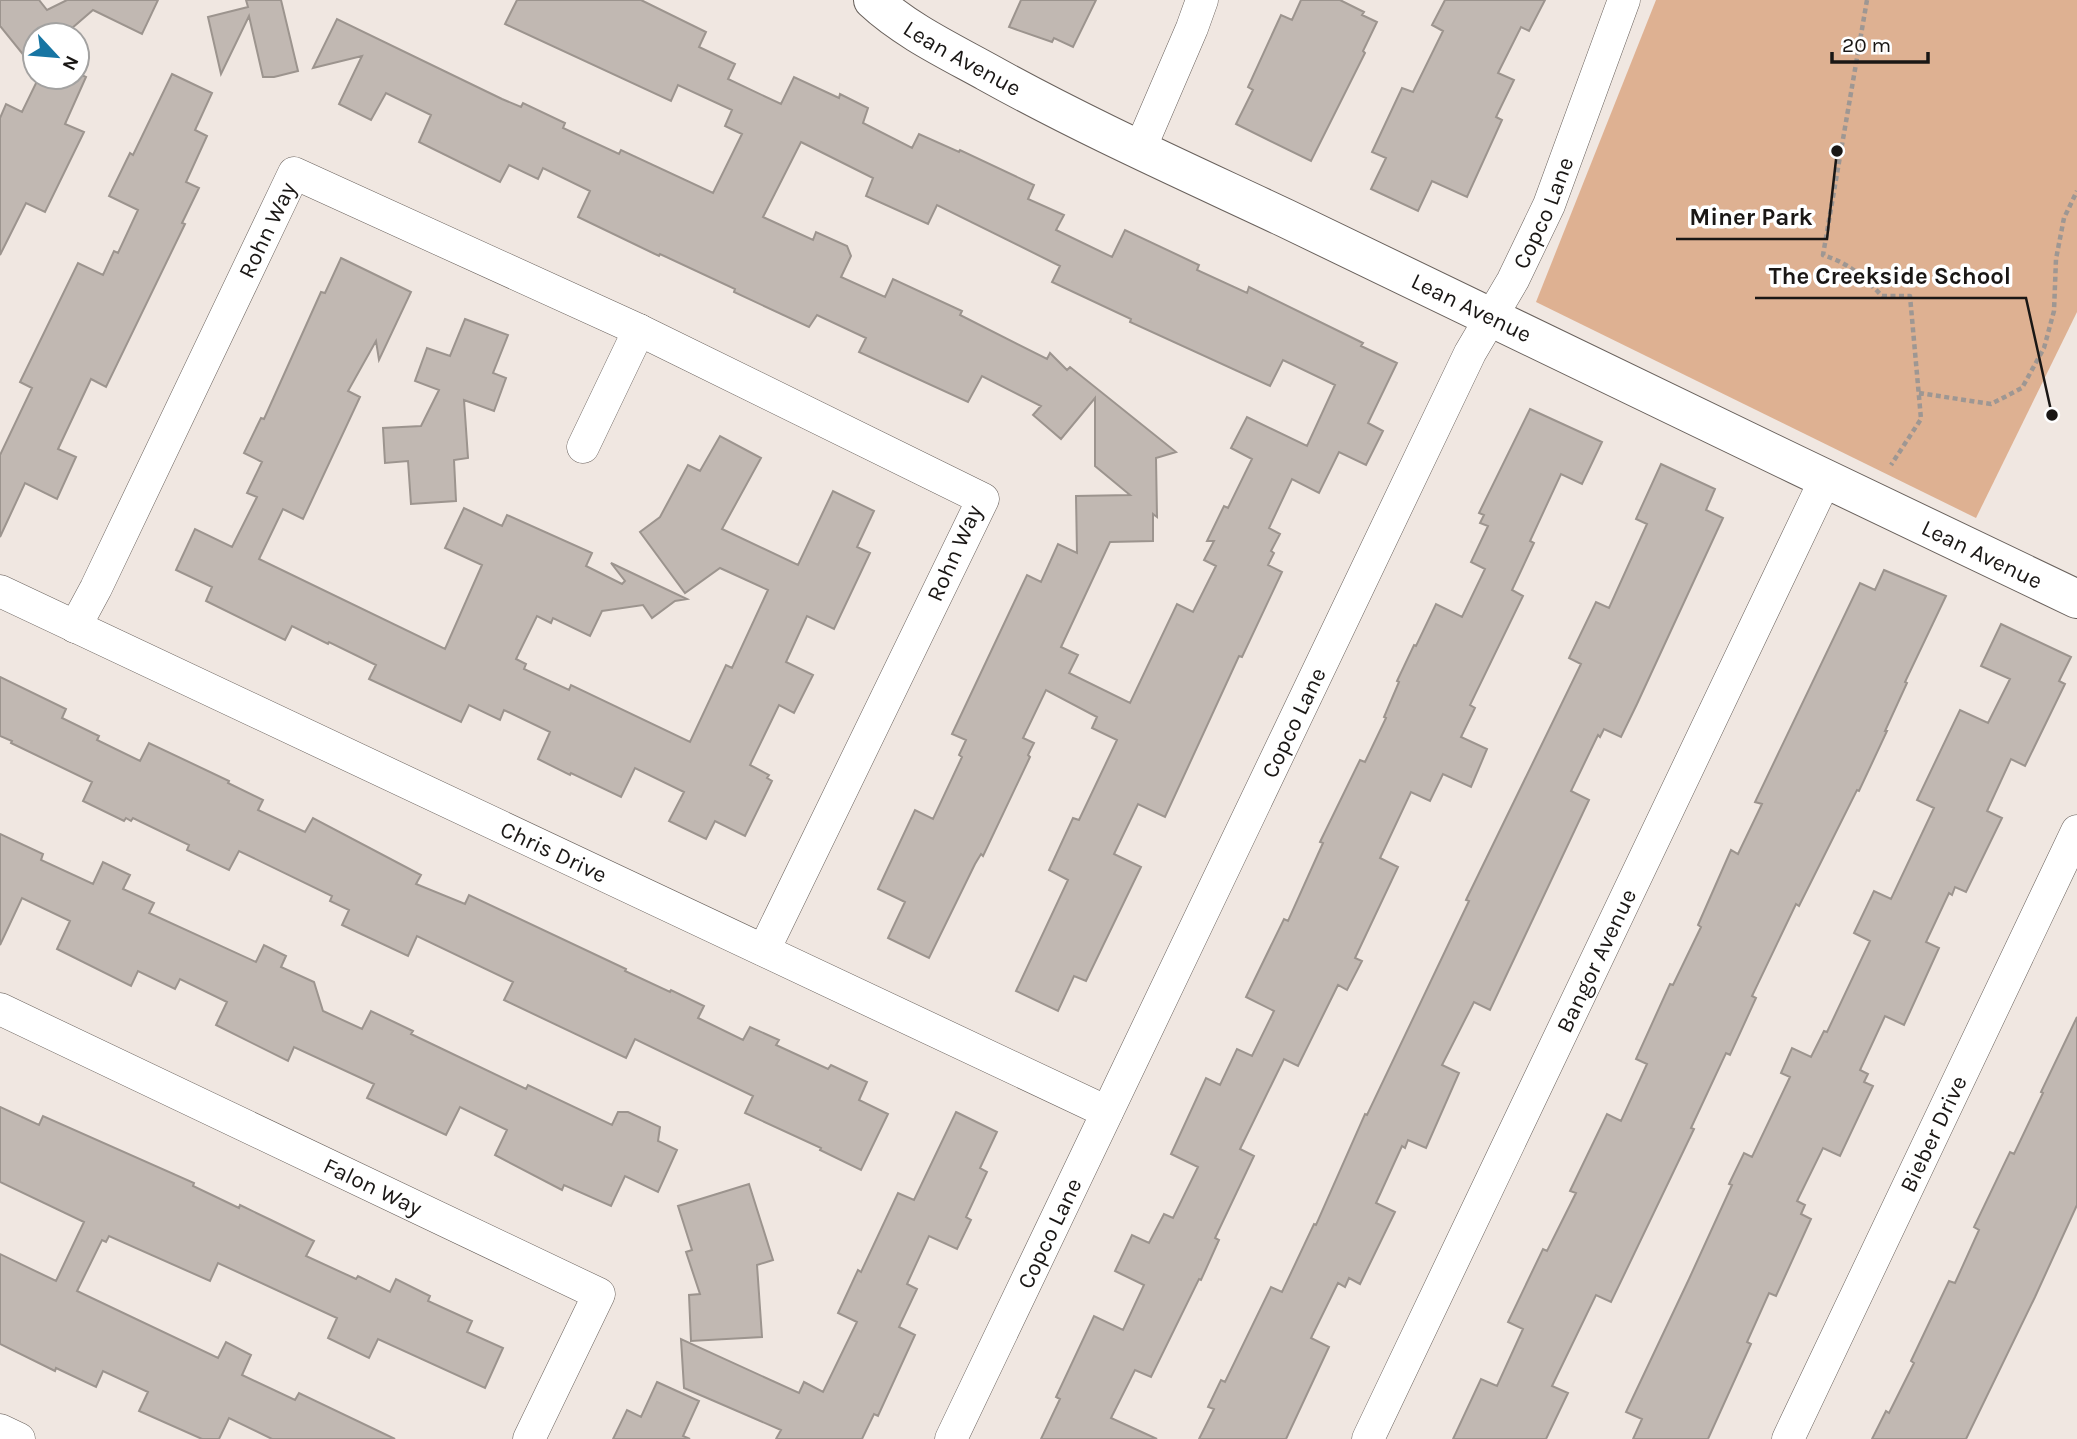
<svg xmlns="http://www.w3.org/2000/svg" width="2077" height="1439" viewBox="0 0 2077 1439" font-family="Karla,sans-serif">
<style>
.green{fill:#deb192}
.building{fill:#c1b8b2;stroke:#9c948e;stroke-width:2;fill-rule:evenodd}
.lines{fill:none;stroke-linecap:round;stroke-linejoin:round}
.minor-casing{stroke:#69615c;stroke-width:33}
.tertiary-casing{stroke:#69615c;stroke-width:40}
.path{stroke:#9e9793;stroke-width:4.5;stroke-dasharray:5 3.5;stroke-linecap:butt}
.minor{stroke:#fff;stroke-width:32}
.tertiary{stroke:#fff;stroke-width:38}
.labels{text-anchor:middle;stroke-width:7;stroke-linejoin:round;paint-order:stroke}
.street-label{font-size:23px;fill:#1a1715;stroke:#fff}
.leader{fill:none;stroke:#1a1715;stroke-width:2.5}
.callout-dot{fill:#1a1715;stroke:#fff;stroke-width:2.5}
.callout-label{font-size:24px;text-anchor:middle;font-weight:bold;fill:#1a1715;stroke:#fff;stroke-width:7;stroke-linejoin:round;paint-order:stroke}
</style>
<rect width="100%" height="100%" fill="#f0e7e1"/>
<path class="green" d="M 1656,0 L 2077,0 L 2077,312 L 1976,518 L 1536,302 Z"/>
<path class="building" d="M 0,0 L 39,0 L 47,10 L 67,0 L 158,0 L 142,34 L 93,10 L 64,35 L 35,35 L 35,59 L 30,63 L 0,26 Z
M 246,0 L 281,0 L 298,71 L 274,77 L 263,77 L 249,16 L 221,74 L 208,17 L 248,7 Z
M 517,0 L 641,0 L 706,32 L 699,47 L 735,64 L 728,79 L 781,104 L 794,77 L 839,98 L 840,94 L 868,108 L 863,123 L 912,148 L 919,134 L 959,152 L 960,150 L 1034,185 L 1028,199 L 1064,215 L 1056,230 L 1112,257 L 1125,230 L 1199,265 L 1197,270 L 1247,293 L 1249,287 L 1363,343 L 1361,346 L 1397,363 L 1368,423 L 1383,431 L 1366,465 L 1339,452 L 1319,493 L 1292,479 L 1269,528 L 1280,534 L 1271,551 L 1274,553 L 1268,565 L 1282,572 L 1242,657 L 1239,656 L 1165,817 L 1138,804 L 1114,854 L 1141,867 L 1086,981 L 1074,976 L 1058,1011 L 1016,991 L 1068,880 L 1049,870 L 1073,818 L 1079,820 L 1117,740 L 1092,728 L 1097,717 L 1046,690 L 1023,738 L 1034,743 L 1028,755 L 1030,757 L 983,856 L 981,854 L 975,864 L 929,958 L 888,938 L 905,902 L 878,889 L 915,810 L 933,819 L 962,757 L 959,755 L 966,740 L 952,734 L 1027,575 L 1041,582 L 1058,544 L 1077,553 L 1076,496 L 1130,495 L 1095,466 L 1095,398 L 1061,439 L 1033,415 L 1041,406 L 982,376 L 968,402 L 859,352 L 866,338 L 817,315 L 809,327 L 734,292 L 735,289 L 660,254 L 659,256 L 578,217 L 590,191 L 543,168 L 538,179 L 509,165 L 500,182 L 419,142 L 431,115 L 386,93 L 371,120 L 339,104 L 362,56 L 313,68 L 337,19 L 502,99 L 521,107 L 523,103 L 565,123 L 563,128 L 619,154 L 621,150 L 713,193 L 742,134 L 725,126 L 732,110 L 678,85 L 671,101 L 505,24 ZM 801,142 L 873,178 L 866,196 L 928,224 L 937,205 L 1060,266 L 1052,282 L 1131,319 L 1130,322 L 1270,386 L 1283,360 L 1335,385 L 1307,446 L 1247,417 L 1231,448 L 1252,459 L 1228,508 L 1224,506 L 1207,541 L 1214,541 L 1204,560 L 1216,566 L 1193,612 L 1177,604 L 1130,703 L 1069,673 L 1078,655 L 1061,647 L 1110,542 L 1153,541 L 1153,514 L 1157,517 L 1156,458 L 1176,452 L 1070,367 L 1067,370 L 1050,353 L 1047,359 L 960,315 L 962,311 L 893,279 L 885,297 L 841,277 L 851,256 L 847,246 L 816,232 L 813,240 L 763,217 Z
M 1021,0 L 1096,0 L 1073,47 L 1054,38 L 1052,42 L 1009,27 Z
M 1301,0 L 1340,0 L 1364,12 L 1362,15 L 1377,22 L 1363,51 L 1365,53 L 1311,161 L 1236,124 L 1253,90 L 1248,87 L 1281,15 L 1292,20 Z
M 1445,0 L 1545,0 L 1529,31 L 1521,27 L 1498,73 L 1514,80 L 1496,117 L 1502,120 L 1467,197 L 1432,181 L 1418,211 L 1371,189 L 1386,158 L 1372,152 L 1402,88 L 1413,92 L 1443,31 L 1432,25 Z
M 77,73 L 86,77 L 65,124 L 84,132 L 45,212 L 26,203 L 0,255 L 0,118 L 6,104 L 22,112 L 39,77 L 77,77 Z
M 172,74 L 212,93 L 195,130 L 207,136 L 186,182 L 199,188 L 182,223 L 185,224 L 106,387 L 91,379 L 58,449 L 76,457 L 57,499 L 25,483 L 0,537 L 0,455 L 32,388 L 20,382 L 78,263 L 103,275 L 114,251 L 118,253 L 138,210 L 109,196 L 130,153 L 133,155 Z
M 341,258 L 411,292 L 379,360 L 376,341 L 348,391 L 360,397 L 303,519 L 283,509 L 259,559 L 445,649 L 482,565 L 445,548 L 464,508 L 502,526 L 507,515 L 592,553 L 586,566 L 622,584 L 625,581 L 611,563 L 687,599 L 675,601 L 652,618 L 643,605 L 602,611 L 590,636 L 553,618 L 551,623 L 537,616 L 516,659 L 526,664 L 524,669 L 569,690 L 571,685 L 690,742 L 726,665 L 732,668 L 768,590 L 720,568 L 685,593 L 640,532 L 660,517 L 688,465 L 700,471 L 720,436 L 761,458 L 722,529 L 798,565 L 833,491 L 874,511 L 857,547 L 870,553 L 834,629 L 807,616 L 786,662 L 813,675 L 794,713 L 779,705 L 750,765 L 769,775 L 767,778 L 772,781 L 745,836 L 715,821 L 706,839 L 669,821 L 684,792 L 635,768 L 621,797 L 571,773 L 570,775 L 538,759 L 550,732 L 504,710 L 500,720 L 469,705 L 461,722 L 369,679 L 376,665 L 329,642 L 328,644 L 292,626 L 285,640 L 206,601 L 212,587 L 176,570 L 195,529 L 232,547 L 257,497 L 247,493 L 262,462 L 244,453 L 261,418 L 264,419 L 321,292 L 325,293 Z
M 465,319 L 508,335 L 493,373 L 506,378 L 494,411 L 464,400 L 468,458 L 454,460 L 456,501 L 411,504 L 408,461 L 385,463 L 383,428 L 421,426 L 439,390 L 415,381 L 427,348 L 450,356 Z
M 1530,409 L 1602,442 L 1582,484 L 1561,474 L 1530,541 L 1534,543 L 1512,590 L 1523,596 L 1470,705 L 1475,708 L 1461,737 L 1487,749 L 1471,787 L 1443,774 L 1430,801 L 1411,792 L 1380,858 L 1398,867 L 1355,958 L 1362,961 L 1347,990 L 1338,985 L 1298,1066 L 1284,1059 L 1240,1149 L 1254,1156 L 1215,1238 L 1219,1240 L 1201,1280 L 1199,1279 L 1151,1377 L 1135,1370 L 1111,1418 L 1157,1439 L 1041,1439 L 1060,1399 L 1056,1397 L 1094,1316 L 1123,1330 L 1144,1285 L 1115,1271 L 1132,1235 L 1149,1243 L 1164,1214 L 1173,1218 L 1198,1167 L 1171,1154 L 1206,1078 L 1220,1085 L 1237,1049 L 1252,1056 L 1274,1011 L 1246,997 L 1284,919 L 1288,921 L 1323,843 L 1320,842 L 1360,760 L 1365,762 L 1386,718 L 1384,717 L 1399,682 L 1397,681 L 1414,645 L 1416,646 L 1436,604 L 1462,617 L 1485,569 L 1471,562 L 1488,526 L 1480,523 L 1484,515 L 1479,513 Z
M 1661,464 L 1715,489 L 1706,510 L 1723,518 L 1637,704 L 1621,737 L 1604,729 L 1600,737 L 1598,735 L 1571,791 L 1589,800 L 1490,1010 L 1474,1002 L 1442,1065 L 1459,1073 L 1426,1148 L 1408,1140 L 1405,1148 L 1402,1146 L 1376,1203 L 1395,1212 L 1360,1284 L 1349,1278 L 1345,1287 L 1338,1283 L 1311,1338 L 1329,1347 L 1286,1439 L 1199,1439 L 1214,1409 L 1208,1407 L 1221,1380 L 1225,1382 L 1271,1287 L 1282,1292 L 1314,1224 L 1316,1225 L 1365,1114 L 1367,1115 L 1469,901 L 1466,900 L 1581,664 L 1569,658 L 1596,602 L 1609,608 L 1647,524 L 1636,519 Z
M 1884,570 L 1946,596 L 1905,682 L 1907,683 L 1885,731 L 1887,731 L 1859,791 L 1857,790 L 1799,906 L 1796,904 L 1752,996 L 1756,998 L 1730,1055 L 1726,1053 L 1691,1128 L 1694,1129 L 1611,1302 L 1596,1295 L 1552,1386 L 1568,1393 L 1546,1439 L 1453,1439 L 1481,1379 L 1497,1386 L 1523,1329 L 1508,1322 L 1543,1249 L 1547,1251 L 1576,1193 L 1570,1191 L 1607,1114 L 1621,1121 L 1647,1064 L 1636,1059 L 1670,984 L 1673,985 L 1701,927 L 1698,925 L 1731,850 L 1738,854 L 1762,804 L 1755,802 L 1860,583 L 1875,590 Z
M 2001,624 L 2071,657 L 2059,681 L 2065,684 L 2025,766 L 2011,759 L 1987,811 L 2002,818 L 1966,892 L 1955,887 L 1952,895 L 1949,893 L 1926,942 L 1939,948 L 1904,1025 L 1885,1016 L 1860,1070 L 1868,1074 L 1864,1082 L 1873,1086 L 1840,1156 L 1823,1148 L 1797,1201 L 1805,1205 L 1801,1214 L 1811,1219 L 1776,1296 L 1769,1293 L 1747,1342 L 1751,1344 L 1708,1439 L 1633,1439 L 1642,1419 L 1626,1412 L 1689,1279 L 1732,1185 L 1729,1184 L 1744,1153 L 1752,1157 L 1790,1077 L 1781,1073 L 1792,1048 L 1811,1057 L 1824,1031 L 1827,1032 L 1870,941 L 1854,933 L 1874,891 L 1891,899 L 1934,808 L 1917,800 L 1960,710 L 1988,723 L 2010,679 L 1981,666 Z
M 0,677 L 66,709 L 62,718 L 99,736 L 97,740 L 140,761 L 149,743 L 229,781 L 228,783 L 263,800 L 258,810 L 305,832 L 313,818 L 421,875 L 416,884 L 465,904 L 469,895 L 626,969 L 625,971 L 670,992 L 671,990 L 704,1006 L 698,1018 L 743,1040 L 750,1027 L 779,1040 L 776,1045 L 828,1069 L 831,1065 L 867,1082 L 859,1100 L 888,1114 L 861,1170 L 820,1150 L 821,1148 L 745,1113 L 753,1096 L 635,1039 L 626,1058 L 504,1000 L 513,982 L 417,936 L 408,956 L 342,925 L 349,910 L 330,901 L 332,896 L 239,851 L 229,870 L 187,850 L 189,845 L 133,818 L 131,821 L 126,818 L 124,821 L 83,801 L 92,782 L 11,743 L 12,741 L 0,736 Z
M 0,834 L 43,854 L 41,860 L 93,884 L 103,862 L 130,875 L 123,889 L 154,903 L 149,913 L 256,962 L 264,945 L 286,956 L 281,967 L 314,982 L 323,1011 L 362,1029 L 371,1011 L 413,1031 L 411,1034 L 526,1089 L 528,1085 L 612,1125 L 618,1112 L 628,1112 L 660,1127 L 658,1141 L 677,1150 L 658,1192 L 625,1176 L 611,1206 L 564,1185 L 562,1190 L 495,1155 L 507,1130 L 460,1107 L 446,1135 L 367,1098 L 374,1084 L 294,1047 L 288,1061 L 216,1025 L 227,1002 L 180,979 L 175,989 L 138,971 L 131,986 L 57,949 L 70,921 L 22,898 L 0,945 Z
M 2077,1017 L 2077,1205 L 2035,1297 L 1966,1439 L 1872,1439 L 1886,1411 L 1889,1413 L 1914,1363 L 1911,1361 L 1949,1281 L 1955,1283 L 1979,1230 L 1974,1227 L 2010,1152 L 2014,1154 L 2043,1093 L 2041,1092 Z
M 0,1107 L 39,1125 L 43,1116 L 194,1183 L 193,1186 L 239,1208 L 240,1205 L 271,1220 L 314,1241 L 306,1256 L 356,1279 L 358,1276 L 390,1292 L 396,1279 L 430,1296 L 428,1301 L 472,1321 L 467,1332 L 503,1348 L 485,1388 L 378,1339 L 369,1358 L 328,1338 L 337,1318 L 218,1263 L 210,1281 L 109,1236 L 106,1242 L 102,1240 L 77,1291 L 218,1358 L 226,1342 L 251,1355 L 242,1375 L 295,1400 L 299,1393 L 395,1439 L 272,1439 L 229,1418 L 219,1439 L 202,1439 L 139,1411 L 148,1392 L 103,1371 L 96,1387 L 56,1368 L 55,1371 L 0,1344 L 0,1254 L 56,1281 L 84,1222 L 0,1182 Z
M 956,1112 L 997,1132 L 980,1168 L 987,1172 L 966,1217 L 971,1220 L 957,1249 L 929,1236 L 907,1284 L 917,1289 L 899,1327 L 915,1335 L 878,1416 L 874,1414 L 862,1439 L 776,1439 L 781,1430 L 684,1388 L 681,1339 L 799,1393 L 804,1382 L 823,1392 L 857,1322 L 838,1313 L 858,1270 L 861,1272 L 898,1193 L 914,1200 Z
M 749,1184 L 773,1260 L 757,1265 L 762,1337 L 691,1341 L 689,1295 L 700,1294 L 686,1252 L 692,1250 L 678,1206 Z
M 657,1382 L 699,1401 L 683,1436 L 690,1439 L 613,1439 L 627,1410 L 641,1417 Z"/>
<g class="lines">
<defs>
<g id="minor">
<path d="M 1140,149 L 1192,28 L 1202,0"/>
<path d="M 583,447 L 639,330"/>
<path id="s1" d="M 0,591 L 1107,1112"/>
<path id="s2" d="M 75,627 L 96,588 L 294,173 L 639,330 L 983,499 L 764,950"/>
<path id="s3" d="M 0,1009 L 599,1294 L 529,1439"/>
<path d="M 0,1430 L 19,1439"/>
<path id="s4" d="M 951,1439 L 1470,353 L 1513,280 L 1549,205 L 1624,0"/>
<path id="s5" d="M 1368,1439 L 1825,480"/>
<path id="s6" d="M 1788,1439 L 2077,831"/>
</g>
<g id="tertiary">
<path id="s7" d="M 873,0 C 905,30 949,51 987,72 C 1084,126 1185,171 1285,218 C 1550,344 1812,474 2077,599"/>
</g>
</defs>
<use href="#minor" class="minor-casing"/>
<use href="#tertiary" class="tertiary-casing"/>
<path class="path" d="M 1867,0 L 1823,255 C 1850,264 1862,275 1882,296 L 1910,296 L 1921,419 L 1891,465
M 1919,393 L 1991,404 L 2022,388 L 2044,348 L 2054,311 L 2056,259 L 2064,218 L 2077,191"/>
<use href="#minor" class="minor"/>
<use href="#tertiary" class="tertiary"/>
</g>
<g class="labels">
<g class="street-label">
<text dy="8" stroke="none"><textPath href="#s7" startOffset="107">Lean Avenue</textPath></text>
<text dy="8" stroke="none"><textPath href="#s4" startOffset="1362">Copco Lane</textPath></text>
<text dy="8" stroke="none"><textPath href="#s2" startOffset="441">Rohn Way</textPath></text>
<text dy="8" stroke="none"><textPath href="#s7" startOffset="674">Lean Avenue</textPath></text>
<text transform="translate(954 553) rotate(-66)" y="8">Rohn Way</text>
<text dy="8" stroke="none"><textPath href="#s7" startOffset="1241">Lean Avenue</textPath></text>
<text dy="8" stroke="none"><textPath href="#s4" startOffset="794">Copco Lane</textPath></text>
<text dy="8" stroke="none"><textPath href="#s1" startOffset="612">Chris Drive</textPath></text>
<text dy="8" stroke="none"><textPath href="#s5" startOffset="530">Bangor Avenue</textPath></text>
<text dy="8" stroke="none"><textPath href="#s6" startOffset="338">Bieber Drive</textPath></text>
<text dy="8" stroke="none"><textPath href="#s3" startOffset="413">Falon Way</textPath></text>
<text dy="8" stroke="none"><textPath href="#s4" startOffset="228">Copco Lane</textPath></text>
</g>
</g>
<path class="leader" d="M1837 151L1827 239H1676M2052 415L2026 298H1755"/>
<g class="callout-dot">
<circle cx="1837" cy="151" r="7"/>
<circle cx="2052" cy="415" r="7"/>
</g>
<g class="callout-label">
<text x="1751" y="225">Miner Park</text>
<text x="1890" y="284">The Creekside School</text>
</g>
<g transform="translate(56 56) rotate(116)"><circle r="33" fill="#ffffff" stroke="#a3a2a1" stroke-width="2"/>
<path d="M0-5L12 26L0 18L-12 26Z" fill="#1775a3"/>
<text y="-10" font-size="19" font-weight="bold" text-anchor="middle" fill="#1a1715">N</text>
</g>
<path d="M1832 52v10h96v-10" fill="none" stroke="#1a1715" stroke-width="3.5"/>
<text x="1842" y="52" font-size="21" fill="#1a1715" stroke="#ffffff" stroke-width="5" paint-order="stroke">20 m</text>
</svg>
